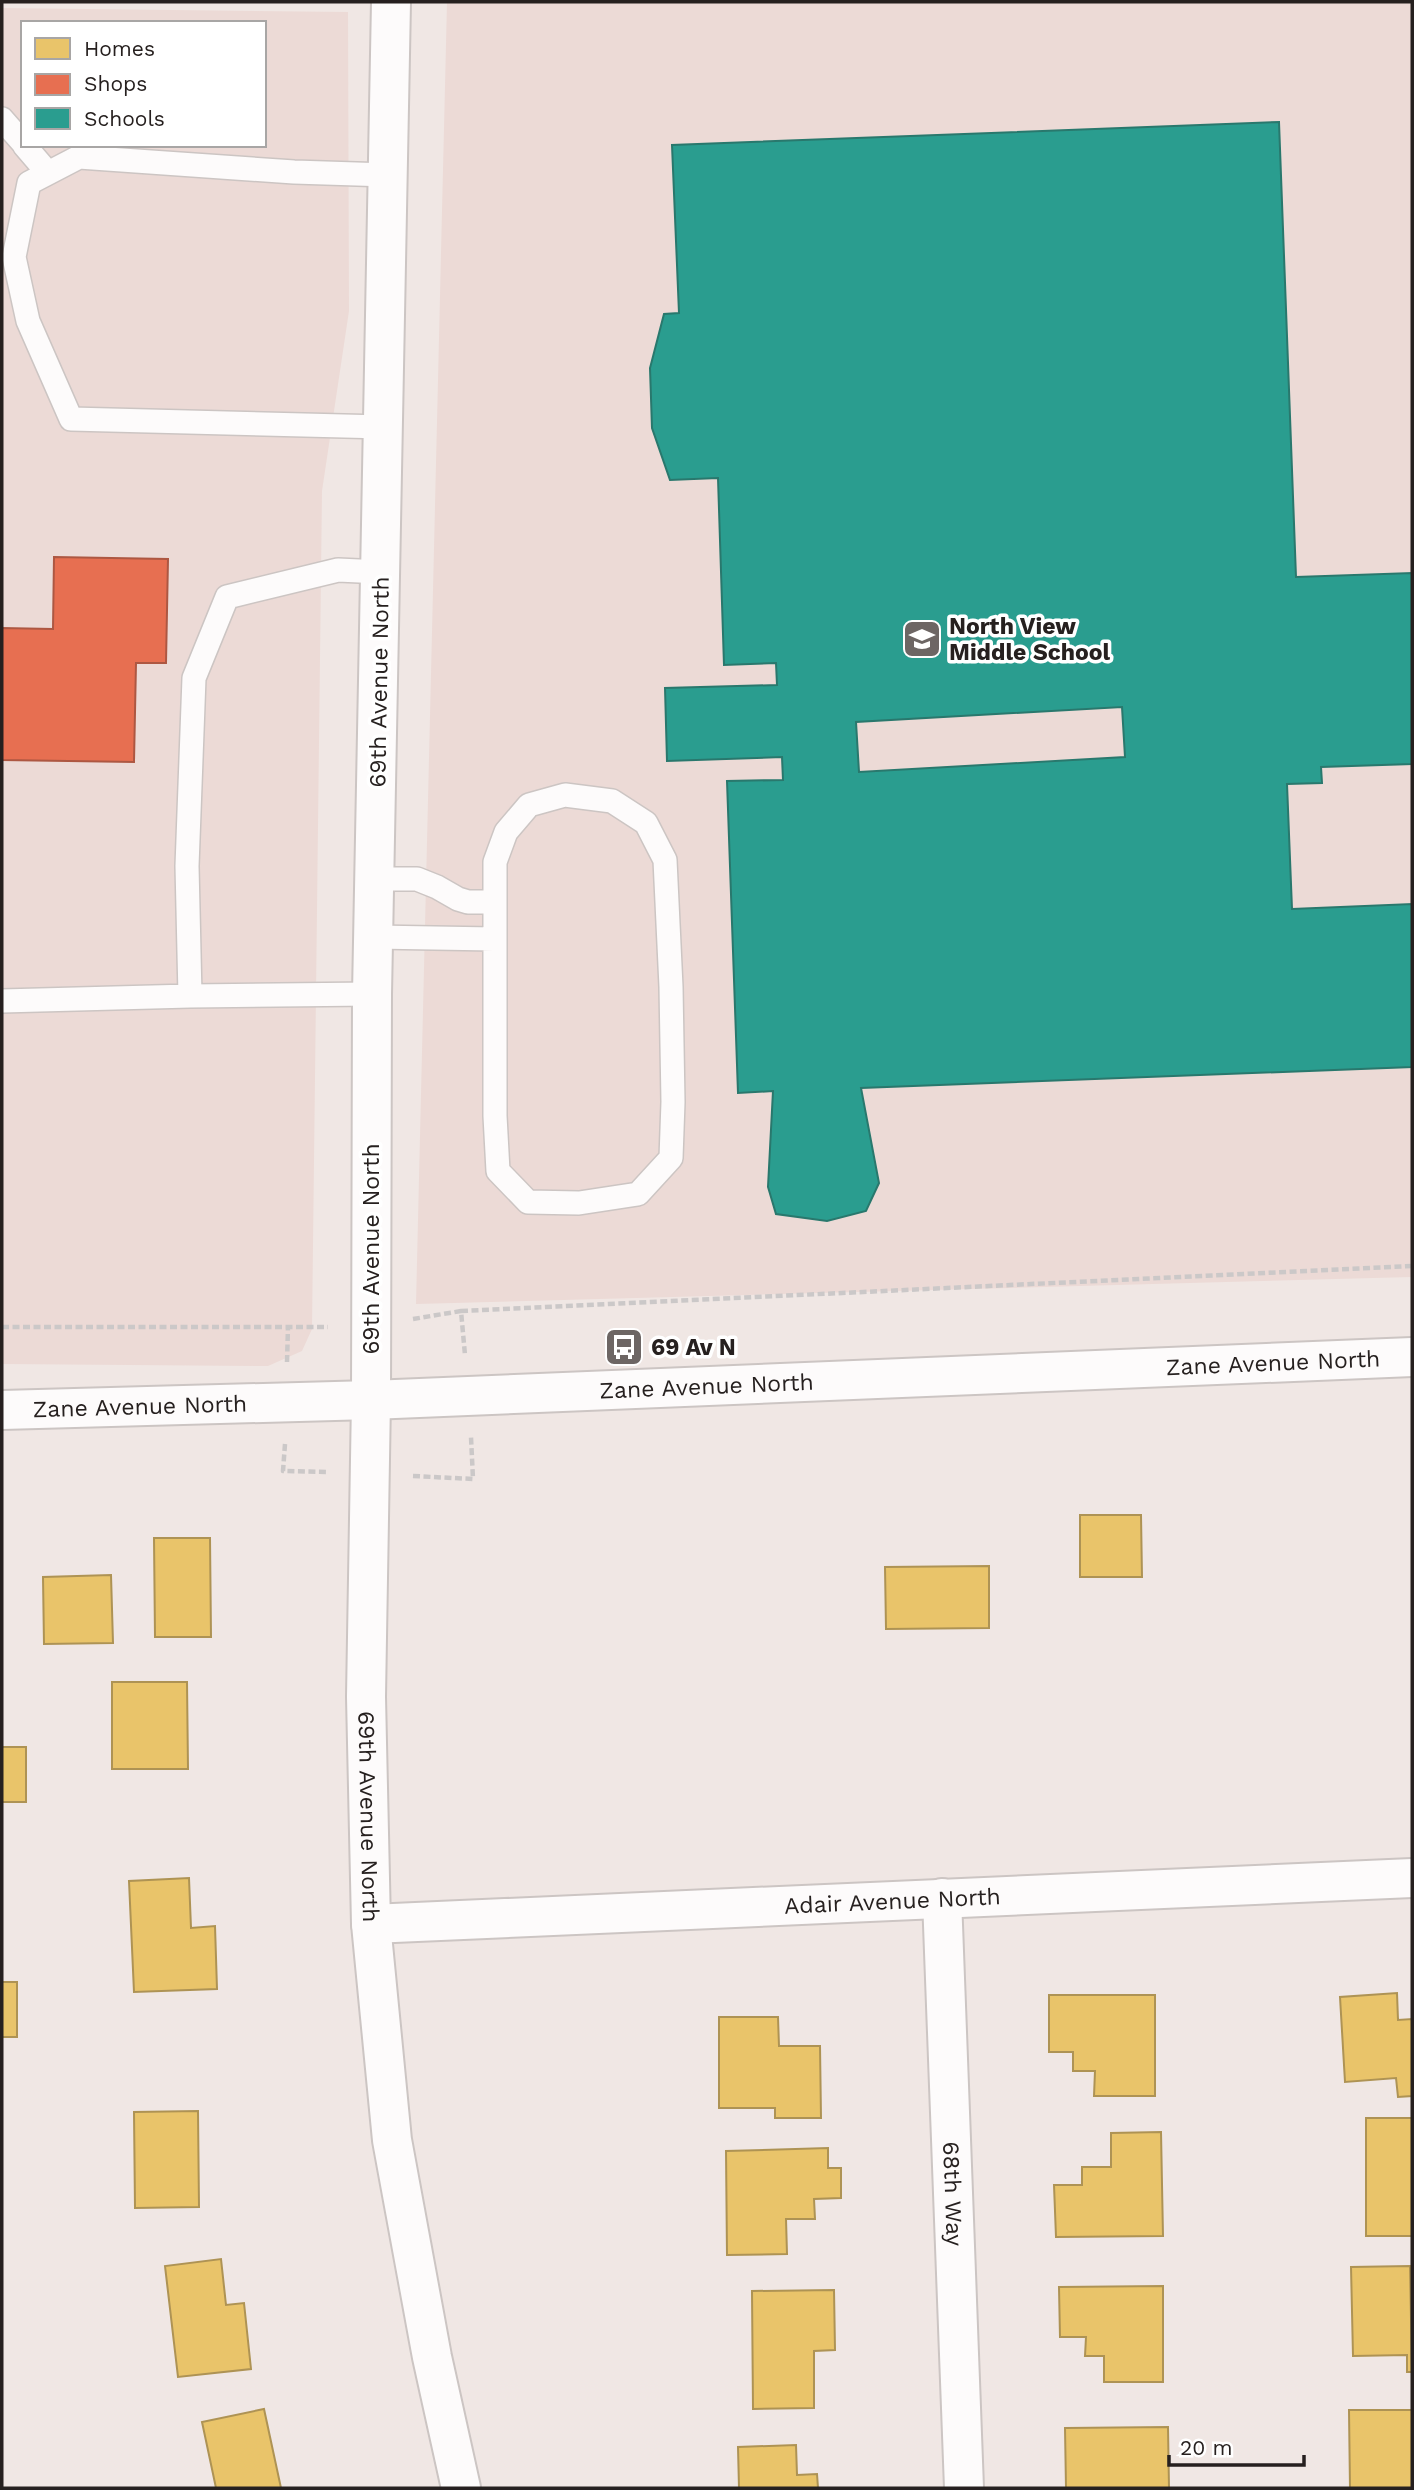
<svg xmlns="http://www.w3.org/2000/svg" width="1414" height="2490" viewBox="0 0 1414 2490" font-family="'Work Sans',sans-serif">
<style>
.built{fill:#ecdad6;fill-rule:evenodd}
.homes{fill:#e9c46a;stroke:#ae9354;stroke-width:2}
.shops{fill:#e76f51;stroke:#ad5742;stroke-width:2}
.schools{fill:#2a9d8f;stroke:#29786d;stroke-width:2;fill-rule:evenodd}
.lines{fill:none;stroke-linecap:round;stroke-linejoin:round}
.service-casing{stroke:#ccc5c3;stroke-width:26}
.minor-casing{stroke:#ccc5c3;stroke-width:42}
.tertiary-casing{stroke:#ccc5c3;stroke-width:42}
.path{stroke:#cbc8c8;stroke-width:4.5;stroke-dasharray:7 3.5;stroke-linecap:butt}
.service{stroke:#fdfbfb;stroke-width:23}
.minor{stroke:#fdfbfb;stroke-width:38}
.tertiary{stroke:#fdfbfb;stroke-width:38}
.labels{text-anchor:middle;stroke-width:7;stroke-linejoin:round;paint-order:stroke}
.poi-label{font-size:23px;font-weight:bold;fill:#26201f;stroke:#fff;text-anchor:start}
.street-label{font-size:23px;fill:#26201f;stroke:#fff}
</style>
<rect width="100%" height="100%" fill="#f0e7e4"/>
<path class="built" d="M 447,2 L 1412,2 L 1412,1277 L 416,1304 Z
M 2,8 L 348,12 L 349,311 L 322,491 L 312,1329 L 302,1351 L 268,1366 L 2,1364 ZM 23,23 L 264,23 L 264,145 L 23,145 Z"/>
<path class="homes" d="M 1080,1515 L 1141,1515 L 1142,1577 L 1080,1577 Z
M 154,1538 L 210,1538 L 211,1637 L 155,1637 Z
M 989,1566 L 989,1628 L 886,1629 L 885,1567 Z
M 111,1575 L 113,1643 L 44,1644 L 43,1577 Z
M 112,1682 L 187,1682 L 188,1769 L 112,1769 Z
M 2,1747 L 26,1747 L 26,1802 L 2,1802 Z
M 189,1878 L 191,1928 L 215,1926 L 217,1989 L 134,1992 L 129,1881 Z
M 2,1982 L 17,1982 L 17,2037 L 2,2037 Z
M 1397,1993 L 1398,2020 L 1412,2019 L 1412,2096 L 1398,2097 L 1396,2078 L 1345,2082 L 1340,1997 Z
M 1049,1995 L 1155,1995 L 1155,2096 L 1094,2096 L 1095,2071 L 1073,2071 L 1073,2052 L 1049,2052 Z
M 719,2017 L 778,2017 L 779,2046 L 820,2046 L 821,2118 L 775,2118 L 775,2108 L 719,2108 Z
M 198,2111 L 199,2207 L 135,2208 L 134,2112 Z
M 1366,2118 L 1412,2118 L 1412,2236 L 1366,2236 Z
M 1161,2132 L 1163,2236 L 1056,2237 L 1054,2185 L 1082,2185 L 1082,2167 L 1111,2167 L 1111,2133 Z
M 828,2148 L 828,2168 L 841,2168 L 841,2198 L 814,2199 L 815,2219 L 786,2219 L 787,2254 L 727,2255 L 726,2151 Z
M 221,2259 L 226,2305 L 244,2303 L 251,2369 L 178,2377 L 165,2266 Z
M 1410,2266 L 1412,2372 L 1407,2372 L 1407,2355 L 1353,2356 L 1351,2267 Z
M 1163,2286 L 1163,2382 L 1104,2382 L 1104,2356 L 1085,2356 L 1086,2337 L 1060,2337 L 1059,2287 Z
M 834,2290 L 835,2350 L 814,2351 L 814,2408 L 753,2409 L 752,2291 Z
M 264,2409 L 281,2488 L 216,2488 L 202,2422 Z
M 1349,2410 L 1412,2410 L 1412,2488 L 1350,2488 Z
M 1168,2427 L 1169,2488 L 1066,2488 L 1065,2428 Z
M 796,2445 L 797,2475 L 817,2474 L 818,2488 L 739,2488 L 738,2447 Z"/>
<path class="shops" d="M 54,557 L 168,559 L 166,663 L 136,663 L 134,762 L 2,760 L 2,628 L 53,629 Z"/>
<path class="schools" d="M 1279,122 L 1296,577 L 1412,573 L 1412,764 L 1321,767 L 1322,783 L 1287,784 L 1292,909 L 1412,904 L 1412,1067 L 861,1088 L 879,1183 L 866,1211 L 827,1221 L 776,1214 L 768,1187 L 773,1091 L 738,1093 L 727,781 L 783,780 L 782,757 L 667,761 L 665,688 L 777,685 L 776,663 L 724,665 L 718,478 L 670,480 L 652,428 L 650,368 L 664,314 L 679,313 L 672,145 ZM 1122,707 L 1125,757 L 859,772 L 856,722 Z"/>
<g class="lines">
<defs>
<path id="service" d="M 2,119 L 23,143
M 24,145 L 48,173
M 384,427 L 71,419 L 28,321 L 14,257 L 29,183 L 79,157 L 294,172 L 388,175
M 565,795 L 612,801 L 646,823 L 665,860 L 671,987 L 673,1102 L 671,1158 L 638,1194 L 579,1203 L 528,1202 L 498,1171 L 495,1116 L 495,862 L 506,832 L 529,805 Z
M 375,879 L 417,879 L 437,887 L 458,899 L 468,902 L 494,902
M 374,937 L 494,939
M 372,994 L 190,996 L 187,866 L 194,678 L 227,597 L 338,570 L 381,572
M 2,1001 L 190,996"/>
<g id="minor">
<path id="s1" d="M 942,1898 L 964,2488"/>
<path id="s2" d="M 371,1924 L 1412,1878"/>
</g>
<g id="tertiary">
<path id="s3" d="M 391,2 L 372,994 L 371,1400 L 366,1697 L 371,1924 L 392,2140 L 432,2357 L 461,2488"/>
<path id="s4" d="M 2,1410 L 371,1400 L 1412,1357"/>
</g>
</defs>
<use href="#service" class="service-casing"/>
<use href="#minor" class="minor-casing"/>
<use href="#tertiary" class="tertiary-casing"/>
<path class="path" d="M 461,1311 L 1412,1266
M 413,1319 L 461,1311 L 465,1355
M 2,1327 L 328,1327
M 287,1362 L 288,1327
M 285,1444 L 283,1471 L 327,1472
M 413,1476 L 473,1479 L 471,1437"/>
<use href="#service" class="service"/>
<use href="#minor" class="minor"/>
<use href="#tertiary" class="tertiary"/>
</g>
<defs>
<symbol id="school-square" viewBox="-11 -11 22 22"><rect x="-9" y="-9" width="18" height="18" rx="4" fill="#6d6664" stroke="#fff"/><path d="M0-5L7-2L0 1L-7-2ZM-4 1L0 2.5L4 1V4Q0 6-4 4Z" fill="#fff"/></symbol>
<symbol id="bus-square" viewBox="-11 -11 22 22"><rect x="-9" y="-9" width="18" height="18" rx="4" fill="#6d6664" stroke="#fff"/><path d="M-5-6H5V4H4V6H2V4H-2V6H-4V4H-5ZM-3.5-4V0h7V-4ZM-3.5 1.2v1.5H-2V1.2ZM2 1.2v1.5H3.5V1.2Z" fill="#fff"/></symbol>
</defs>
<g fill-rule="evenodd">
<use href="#school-square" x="900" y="617" width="44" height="44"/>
<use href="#bus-square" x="602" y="1325" width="44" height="44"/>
</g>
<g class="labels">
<g class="poi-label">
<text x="949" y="634">North View<tspan x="949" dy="26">Middle School</tspan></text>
<text x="651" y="1355">69 Av N</text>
</g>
<g class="street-label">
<text transform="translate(379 682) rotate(-89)" y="8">69th Avenue North</text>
<text transform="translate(371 1249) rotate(-90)" y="8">69th Avenue North</text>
<text dy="8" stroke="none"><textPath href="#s4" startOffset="1272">Zane Avenue North</textPath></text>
<text dy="8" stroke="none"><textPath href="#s4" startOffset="705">Zane Avenue North</textPath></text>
<text dy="8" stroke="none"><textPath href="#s4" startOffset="138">Zane Avenue North</textPath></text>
<text dy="8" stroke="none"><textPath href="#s3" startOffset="1815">69th Avenue North</textPath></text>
<text dy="8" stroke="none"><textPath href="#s2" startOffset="522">Adair Avenue North</textPath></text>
<text dy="8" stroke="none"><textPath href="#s1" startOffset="296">68th Way</textPath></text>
</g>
</g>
<rect width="1414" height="2490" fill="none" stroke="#26201f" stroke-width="7"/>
<rect x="21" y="21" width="245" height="126" fill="#ffffff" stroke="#a8a6a5" stroke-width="2"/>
<rect x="35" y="38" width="35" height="21" fill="#e9c46a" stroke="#a8a6a5" stroke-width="2"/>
<text x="84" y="56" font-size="21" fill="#26201f">Homes</text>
<rect x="35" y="74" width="35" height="21" fill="#e76f51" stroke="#a8a6a5" stroke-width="2"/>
<text x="84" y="91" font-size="21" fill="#26201f">Shops</text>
<rect x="35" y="108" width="35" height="21" fill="#2a9d8f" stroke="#a8a6a5" stroke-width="2"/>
<text x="84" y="126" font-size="21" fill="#26201f">Schools</text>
<path d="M1169 2455v10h135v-10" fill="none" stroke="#26201f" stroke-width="3.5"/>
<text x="1180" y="2455" font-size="21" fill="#26201f" stroke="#ffffff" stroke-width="5" paint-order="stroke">20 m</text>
</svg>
